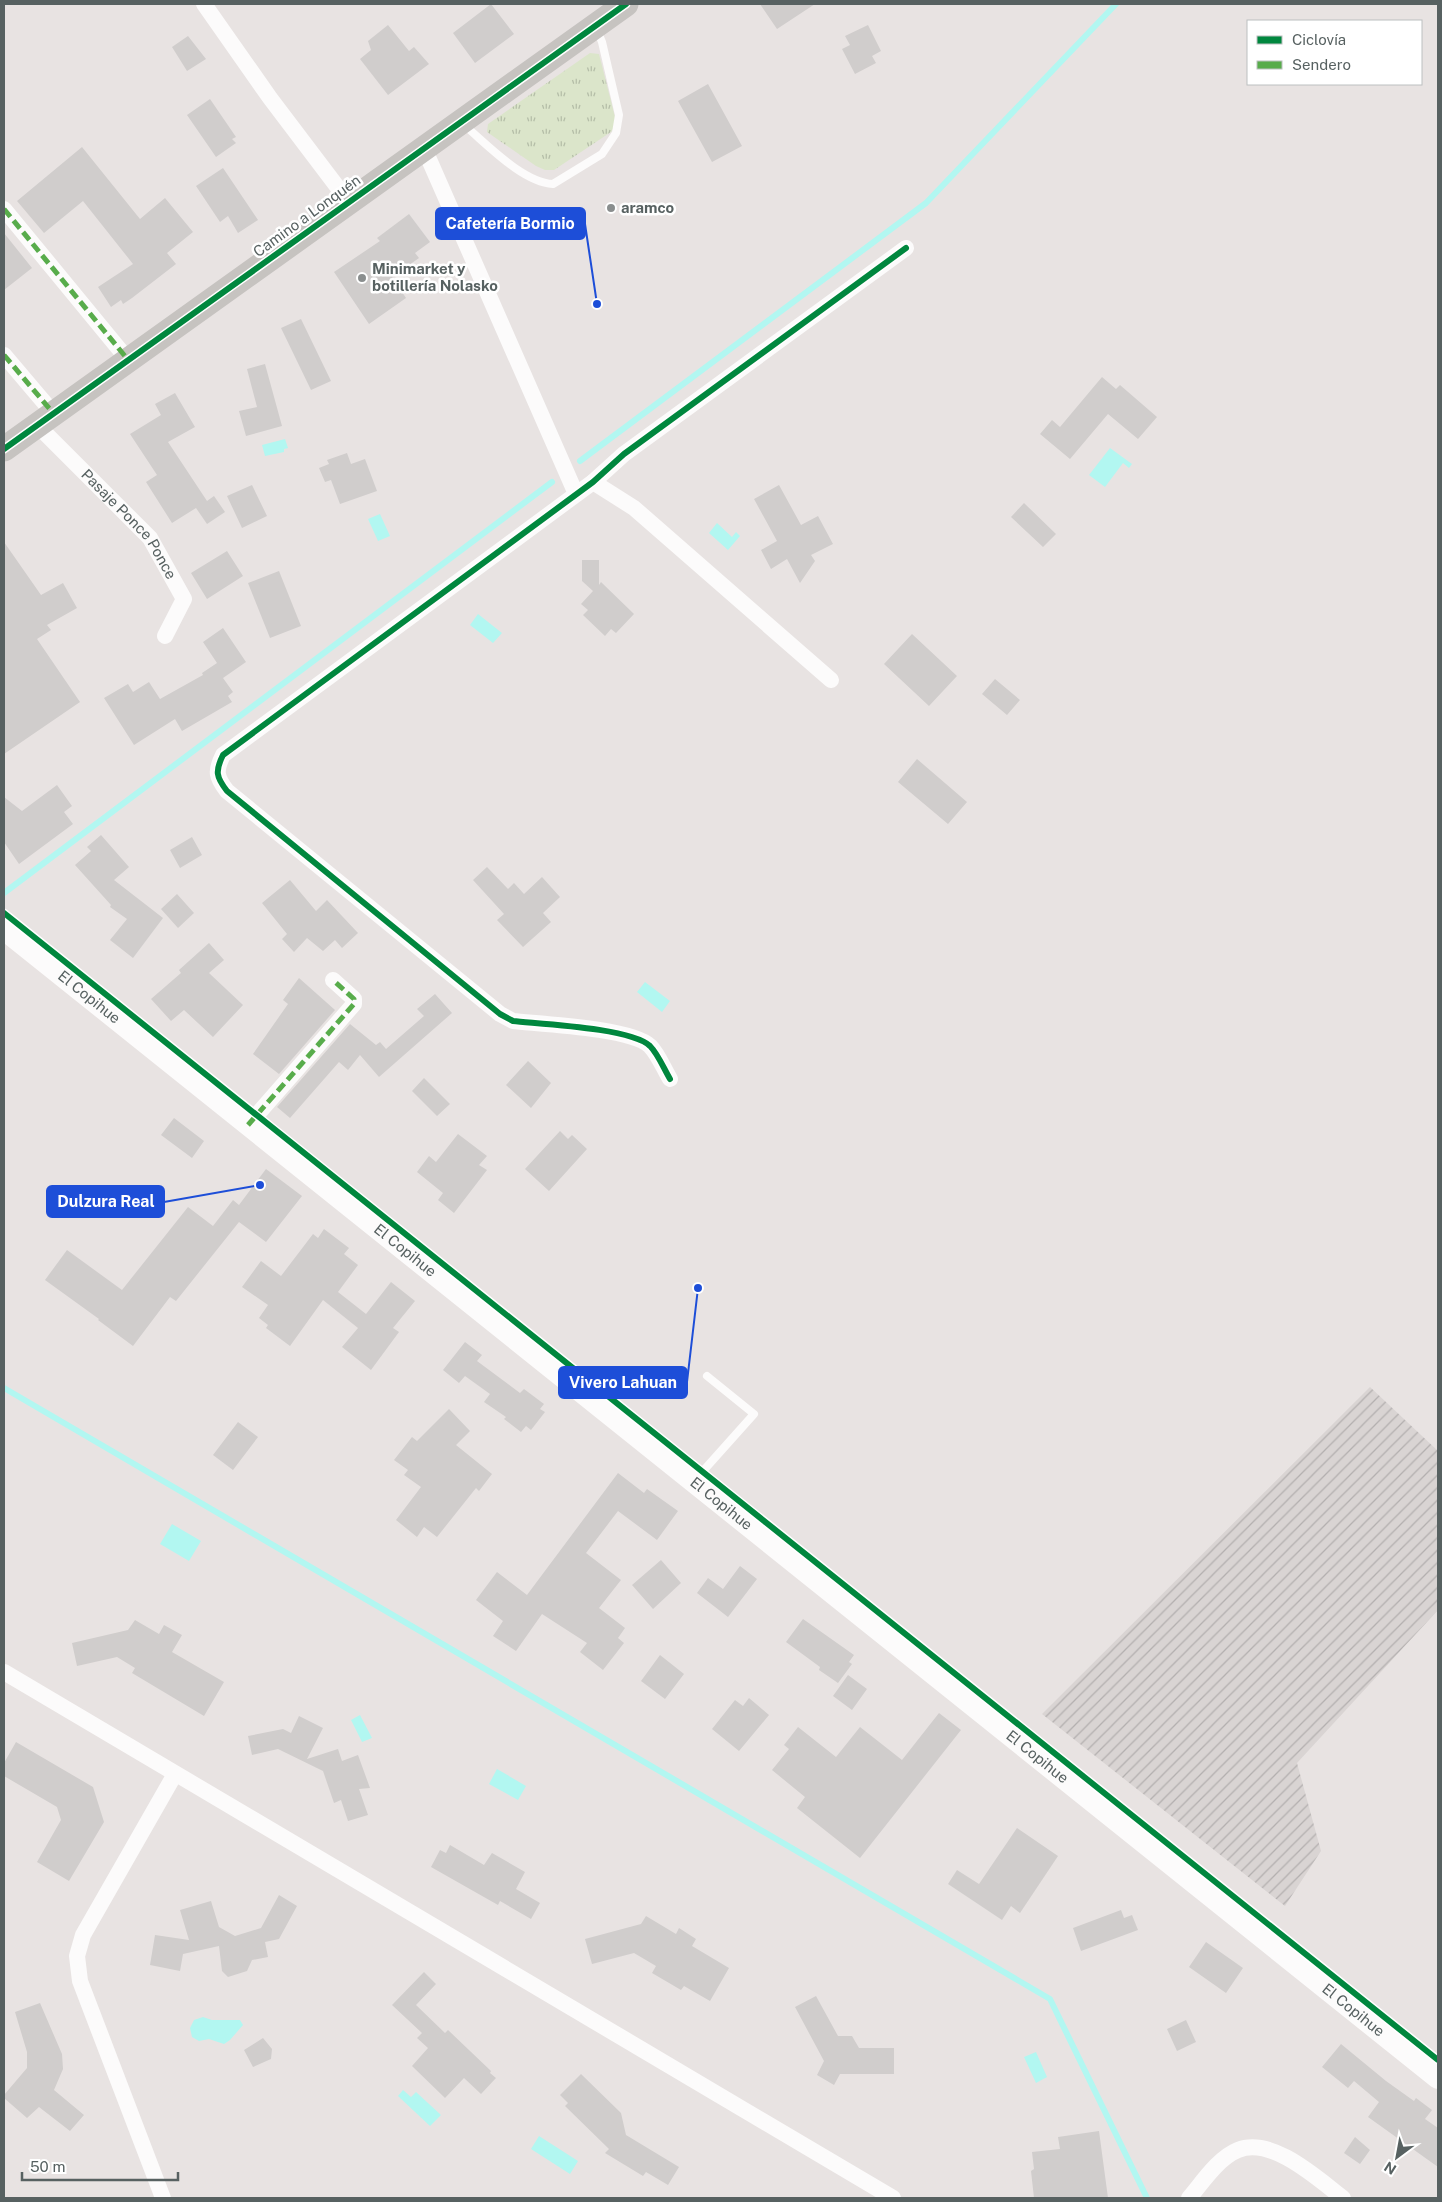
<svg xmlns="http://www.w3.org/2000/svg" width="1442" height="2202" viewBox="0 0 1442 2202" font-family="'Public Sans',sans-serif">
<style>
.industrial{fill:url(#industrial-furrows)}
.grass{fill:url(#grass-tufts)}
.water{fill:#b2f7f1}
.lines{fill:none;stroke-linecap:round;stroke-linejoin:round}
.stream{stroke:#b2f7f1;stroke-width:6}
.building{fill:#d0cdcc}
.lane{stroke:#fcfbfb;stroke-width:8}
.street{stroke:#fcfbfb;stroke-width:16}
.secondary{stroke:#fcfbfb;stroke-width:22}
.primary{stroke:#c6c3c0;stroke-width:25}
.quiet{stroke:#58ac4b;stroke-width:5;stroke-dasharray:10 5;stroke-linecap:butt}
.cycleway-casing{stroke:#fff;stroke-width:9}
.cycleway{stroke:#00873e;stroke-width:6}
.poi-dot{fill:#8a8e8e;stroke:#fff;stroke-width:2}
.labels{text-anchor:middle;stroke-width:5;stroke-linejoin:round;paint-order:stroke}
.poi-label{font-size:15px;font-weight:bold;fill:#576161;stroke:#fff;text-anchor:start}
.street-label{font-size:15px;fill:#576161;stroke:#fff}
.leader{fill:none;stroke:#1d4ed8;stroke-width:2}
.callout-dot{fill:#1d4ed8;stroke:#fff;stroke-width:2}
.callout{fill:#1d4ed8;stroke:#1d4ed8;stroke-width:2}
.callout-label{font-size:16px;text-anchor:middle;font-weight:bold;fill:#fff}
</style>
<defs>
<pattern id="industrial-furrows" width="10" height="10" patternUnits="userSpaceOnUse" patternTransform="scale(1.25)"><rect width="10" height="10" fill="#d9d4d3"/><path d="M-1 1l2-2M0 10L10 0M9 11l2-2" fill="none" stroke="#b3afaf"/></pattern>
<pattern id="grass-tufts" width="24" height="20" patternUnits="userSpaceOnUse" patternTransform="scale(1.25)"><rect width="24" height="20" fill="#dbe5ca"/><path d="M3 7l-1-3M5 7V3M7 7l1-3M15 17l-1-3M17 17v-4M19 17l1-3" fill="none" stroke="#b4bda7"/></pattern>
</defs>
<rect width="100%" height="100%" fill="#e8e3e2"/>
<path class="industrial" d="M 1370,1387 L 1438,1451 L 1438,1610 L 1297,1763 L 1321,1851 L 1285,1906 L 1042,1714 Z"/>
<path class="grass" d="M 590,53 L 599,54 L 616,121 L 614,127 L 611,132 L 554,170 L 545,170 L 536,166 L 487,132 L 488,124 Z"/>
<path class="water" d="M 285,439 L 288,448 L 284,449 L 284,452 L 265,456 L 262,445 Z
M 1110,448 L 1132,464 L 1129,468 L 1123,463 L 1105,487 L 1089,475 Z
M 380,514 L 390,536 L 378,541 L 368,519 Z
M 717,523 L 732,537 L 736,532 L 740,536 L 728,550 L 709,533 Z
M 478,614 L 502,633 L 493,643 L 470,625 Z
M 645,982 L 670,1001 L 662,1012 L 637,992 Z
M 172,1524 L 201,1541 L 189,1561 L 160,1544 Z
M 360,1715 L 372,1738 L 362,1742 L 351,1720 Z
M 497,1769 L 526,1786 L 518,1800 L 489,1784 Z
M 203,2017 L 212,2020 L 240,2020 L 243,2025 L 230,2040 L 224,2044 L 209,2039 L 199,2041 L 192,2037 L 190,2028 L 194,2020 Z
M 1036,2052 L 1047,2077 L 1036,2083 L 1024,2057 Z
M 403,2090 L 411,2097 L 416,2092 L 441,2115 L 430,2126 L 398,2096 Z
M 539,2136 L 578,2161 L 570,2174 L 531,2149 Z"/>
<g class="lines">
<path class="stream" d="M 580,461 L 926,203 L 1116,4
M 4,893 L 552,482
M 4,1388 L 1050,1999 L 1147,2198"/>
</g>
<path class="building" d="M 491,4 L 514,34 L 475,63 L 453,33 Z
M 760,4 L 815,4 L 777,29 Z
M 388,25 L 409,51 L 414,47 L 429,64 L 388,95 L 360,59 L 371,50 L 368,41 Z
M 868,25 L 881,51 L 872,56 L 876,63 L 855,74 L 842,49 L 850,45 L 845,36 Z
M 188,36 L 206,59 L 187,71 L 172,47 Z
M 708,84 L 742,146 L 712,162 L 678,101 Z
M 210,99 L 236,137 L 232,139 L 236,143 L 216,157 L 187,115 Z
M 82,147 L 140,219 L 165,198 L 193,232 L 167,253 L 176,264 L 132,298 L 123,304 L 121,300 L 111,307 L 98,287 L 133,264 L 83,201 L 44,233 L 17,201 Z
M 223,168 L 258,220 L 238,233 L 228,216 L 220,222 L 196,186 Z
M 409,214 L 430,242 L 415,253 L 419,258 L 392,277 L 406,298 L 369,324 L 334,272 L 380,241 L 377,238 Z
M 4,233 L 32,268 L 4,290 Z
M 301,319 L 331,381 L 311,390 L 281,328 Z
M 265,364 L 282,426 L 246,436 L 239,411 L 257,407 L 247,369 Z
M 1102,377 L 1116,389 L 1120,385 L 1157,417 L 1138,439 L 1108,414 L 1070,459 L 1040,434 L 1052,420 L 1060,427 Z
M 175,393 L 195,427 L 168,442 L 207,501 L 214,496 L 225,512 L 207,524 L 196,508 L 172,523 L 146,482 L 157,475 L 130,434 L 161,415 L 155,404 Z
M 347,453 L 351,464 L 365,459 L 377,491 L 340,504 L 331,480 L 325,482 L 319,468 L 329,464 L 327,460 Z
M 252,485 L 267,516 L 242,528 L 227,496 Z
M 779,485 L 801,525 L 818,516 L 833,544 L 811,555 L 815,561 L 800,583 L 787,559 L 771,569 L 761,550 L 777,541 L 754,499 Z
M 1024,503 L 1056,534 L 1043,547 L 1011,517 Z
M 4,542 L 41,595 L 63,583 L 77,608 L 47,625 L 51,630 L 37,639 L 80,702 L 4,754 Z
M 227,551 L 243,576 L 207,599 L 191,573 Z
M 582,560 L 599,560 L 599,585 L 601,582 L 634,614 L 616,633 L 611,629 L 605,636 L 583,615 L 588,610 L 581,604 L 593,591 L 582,581 Z
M 279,571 L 301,626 L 270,638 L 248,583 Z
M 223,628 L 246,662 L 223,678 L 233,692 L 228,696 L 232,702 L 182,731 L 175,719 L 134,745 L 104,698 L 128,684 L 133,692 L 149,682 L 160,699 L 203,675 L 202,673 L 217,663 L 203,642 Z
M 912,634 L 957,676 L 929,706 L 884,664 Z
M 995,679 L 1020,700 L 1007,715 L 982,694 Z
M 917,759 L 967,802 L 948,824 L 898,782 Z
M 57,785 L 72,806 L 64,812 L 73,824 L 19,864 L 4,842 L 4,797 L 22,811 Z
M 101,835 L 129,867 L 114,880 L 163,918 L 133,958 L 110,940 L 127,919 L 110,907 L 111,905 L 75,865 L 91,851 L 87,847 Z
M 192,837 L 202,855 L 180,868 L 170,850 Z
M 487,867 L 508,889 L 514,883 L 524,894 L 542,877 L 560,897 L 543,913 L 551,922 L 523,947 L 497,920 L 504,914 L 473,880 Z
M 290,880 L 316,911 L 327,900 L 358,933 L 342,948 L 335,940 L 323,951 L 307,938 L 294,952 L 282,939 L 287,934 L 262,903 Z
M 177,894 L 194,913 L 178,928 L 161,909 Z
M 209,943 L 224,960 L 209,973 L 243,1005 L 213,1037 L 184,1010 L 171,1021 L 151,999 L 181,973 L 179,970 Z
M 299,978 L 335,1010 L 279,1074 L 253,1054 L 288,1004 L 283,1000 Z
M 435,994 L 452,1013 L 379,1077 L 360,1055 L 348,1070 L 339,1062 L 290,1118 L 277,1107 L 350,1024 L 376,1045 L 380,1042 L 386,1049 L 424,1016 L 417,1009 Z
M 528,1061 L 551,1083 L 531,1108 L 506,1085 Z
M 424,1078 L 450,1104 L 437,1116 L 412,1091 Z
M 174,1118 L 204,1141 L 192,1158 L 161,1135 Z
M 560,1131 L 568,1139 L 572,1135 L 587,1149 L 549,1191 L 525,1169 Z
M 458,1134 L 487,1156 L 479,1165 L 487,1170 L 454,1213 L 438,1200 L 443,1193 L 417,1172 L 429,1156 L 436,1162 Z
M 266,1169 L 302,1196 L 266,1242 L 239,1222 L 176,1301 L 170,1297 L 133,1346 L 98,1320 L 99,1319 L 45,1280 L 67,1250 L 122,1290 L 188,1207 L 213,1226 L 233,1200 L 239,1205 Z
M 324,1229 L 349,1248 L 344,1254 L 358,1265 L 338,1292 L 366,1314 L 391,1282 L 415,1301 L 393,1328 L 399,1332 L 371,1370 L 342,1347 L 358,1328 L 323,1300 L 290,1346 L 266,1328 L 268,1325 L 259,1318 L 268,1305 L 242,1287 L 261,1261 L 281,1276 L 313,1234 L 318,1238 Z
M 465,1342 L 482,1355 L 477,1361 L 520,1393 L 524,1389 L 544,1404 L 540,1409 L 545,1412 L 531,1430 L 526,1426 L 521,1432 L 504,1419 L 506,1417 L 484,1402 L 490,1394 L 465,1376 L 459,1383 L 443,1370 Z
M 449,1409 L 470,1431 L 456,1445 L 492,1474 L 479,1491 L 476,1488 L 437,1537 L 424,1527 L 417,1537 L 396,1520 L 421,1487 L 404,1475 L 408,1470 L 394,1460 L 412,1437 L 417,1441 Z
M 238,1422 L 258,1437 L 233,1470 L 213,1455 Z
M 618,1473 L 644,1493 L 647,1489 L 678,1511 L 657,1540 L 618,1511 L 586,1553 L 621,1580 L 599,1608 L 625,1628 L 618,1638 L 624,1643 L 603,1670 L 580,1652 L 587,1643 L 542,1614 L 516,1651 L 493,1636 L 503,1621 L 476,1600 L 497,1572 L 527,1595 Z
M 661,1560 L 681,1583 L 653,1609 L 632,1585 Z
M 740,1566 L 757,1579 L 728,1617 L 697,1593 L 708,1578 L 723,1589 Z
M 803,1619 L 854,1655 L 849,1662 L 852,1664 L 838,1683 L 819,1670 L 820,1667 L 786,1642 Z
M 135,1620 L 159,1634 L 164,1625 L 182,1635 L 172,1652 L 224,1682 L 204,1716 L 132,1673 L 135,1668 L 117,1657 L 77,1666 L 72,1643 L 128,1630 Z
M 660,1655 L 684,1674 L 665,1699 L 641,1681 Z
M 848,1675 L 867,1689 L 852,1710 L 833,1696 Z
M 749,1698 L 769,1715 L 739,1751 L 712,1729 L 735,1700 L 743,1706 Z
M 939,1713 L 961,1730 L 860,1858 L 797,1808 L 805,1797 L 772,1770 L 789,1749 L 784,1745 L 798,1727 L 836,1757 L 860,1727 L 902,1760 Z
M 299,1716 L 323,1728 L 307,1759 L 338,1749 L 342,1761 L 358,1755 L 370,1788 L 359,1789 L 368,1815 L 348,1821 L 341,1800 L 334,1803 L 323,1771 L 278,1749 L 252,1755 L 248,1736 L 283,1729 L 291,1733 Z
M 16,1742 L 93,1787 L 104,1822 L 69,1881 L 37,1862 L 61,1820 L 57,1807 L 4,1776 L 4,1763 Z
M 1017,1828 L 1058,1856 L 1020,1913 L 1011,1906 L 1002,1920 L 948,1884 L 957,1870 L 979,1884 Z
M 450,1845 L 484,1865 L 492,1853 L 525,1872 L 516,1889 L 540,1903 L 531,1919 L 500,1901 L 498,1905 L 431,1867 L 440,1850 L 446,1853 Z
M 279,1895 L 297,1906 L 279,1939 L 265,1942 L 268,1957 L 252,1960 L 247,1971 L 228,1977 L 222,1971 L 219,1946 L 183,1954 L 180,1971 L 150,1965 L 155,1935 L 189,1940 L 180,1910 L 211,1901 L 219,1927 L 235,1936 L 261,1928 Z
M 1121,1910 L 1124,1918 L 1132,1915 L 1138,1930 L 1081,1951 L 1073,1928 Z
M 646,1916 L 676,1934 L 679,1928 L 696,1939 L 692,1946 L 729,1968 L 710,2001 L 684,1986 L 681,1990 L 652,1973 L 656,1966 L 634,1953 L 592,1964 L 585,1939 L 641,1924 Z
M 1206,1942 L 1243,1968 L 1226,1993 L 1189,1967 Z
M 424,1972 L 436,1984 L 416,2005 L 445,2033 L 448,2030 L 491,2071 L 490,2073 L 496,2078 L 481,2094 L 464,2078 L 445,2098 L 412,2066 L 428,2048 L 417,2038 L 422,2033 L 392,2005 Z
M 816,1996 L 838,2036 L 852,2036 L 859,2048 L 894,2048 L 894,2074 L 840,2074 L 834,2085 L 817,2075 L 824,2061 L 795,2007 Z
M 40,2003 L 62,2054 L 63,2069 L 54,2090 L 84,2115 L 70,2131 L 39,2107 L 27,2118 L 4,2098 L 4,2095 L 27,2068 L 27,2052 L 15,2012 Z
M 1186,2020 L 1196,2042 L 1177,2051 L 1167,2029 Z
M 263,2038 L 272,2049 L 271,2059 L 253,2067 L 244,2050 Z
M 1341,2044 L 1386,2081 L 1414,2101 L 1416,2098 L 1432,2110 L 1425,2119 L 1438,2128 L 1438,2167 L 1368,2117 L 1379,2102 L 1354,2081 L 1348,2088 L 1322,2067 Z
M 581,2074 L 621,2113 L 626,2135 L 679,2167 L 668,2185 L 646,2172 L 643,2176 L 605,2153 L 609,2149 L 565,2106 L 568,2103 L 560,2095 Z
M 1099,2131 L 1108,2198 L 1034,2198 L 1031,2171 L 1034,2169 L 1032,2152 L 1060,2149 L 1058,2137 Z
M 1355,2137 L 1370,2150 L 1360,2164 L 1344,2153 Z"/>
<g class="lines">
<path class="lane" d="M 464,125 C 487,144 522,182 553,184 L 602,154 L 616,133 L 619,115 L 602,42 L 597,30
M 695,1480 L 754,1414 L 707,1376"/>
<g class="street">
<path d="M 204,4 L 270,98 L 348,201"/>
<path d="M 424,148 L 576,494"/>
<path d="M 4,209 L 129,361"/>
<path d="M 4,355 L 54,414"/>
<path id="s1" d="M 37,425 L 150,538 L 184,599 L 165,636"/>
<path d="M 593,482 L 634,508 L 831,680"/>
<path d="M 670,1079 C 664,1069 658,1054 650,1046 C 631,1028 541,1024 513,1021 L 500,1014 L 227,791 C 216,777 215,771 223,755 L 593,482 L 624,454 L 906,248"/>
<path d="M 248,1125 L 354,1004 L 354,999 L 333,980"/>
<path d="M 4,1672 L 893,2198"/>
<path d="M 163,2198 L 80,1981 L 77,1956 L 83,1935 L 175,1774"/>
<path d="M 1189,2198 C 1202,2183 1218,2158 1238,2150 C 1272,2136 1318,2179 1343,2198"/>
</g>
<path class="secondary" id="s2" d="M 4,929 L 1438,2078"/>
<path class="primary" d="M 4,449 L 626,4"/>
<path class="quiet" d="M 4,209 L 129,361
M 4,355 L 54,414
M 248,1125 L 354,1004 L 354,999 L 333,980"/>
<defs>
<path id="cycleway" d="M 4,449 L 626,4
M 4,913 L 1438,2060
M 670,1079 C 664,1069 658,1054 650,1046 C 631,1028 541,1024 513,1021 L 500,1014 L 227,791 C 216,777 215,771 223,755 L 593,482 L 624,454 L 906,248"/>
</defs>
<use href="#cycleway" class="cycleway-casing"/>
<use href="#cycleway" class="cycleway"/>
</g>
<g class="poi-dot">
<circle cx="611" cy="208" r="5"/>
<circle cx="362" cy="278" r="5"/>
</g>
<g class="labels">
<g class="poi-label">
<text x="621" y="213">aramco</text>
<text x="372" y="274">Minimarket y<tspan x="372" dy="17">botillería Nolasko</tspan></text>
</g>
<g class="street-label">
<text transform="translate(307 216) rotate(-36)" y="5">Camino a Lonquén</text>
<text dy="5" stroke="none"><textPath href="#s1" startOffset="136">Pasaje Ponce Ponce</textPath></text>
<text dy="5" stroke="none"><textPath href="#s2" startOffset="109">El Copihue</textPath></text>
<text dy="5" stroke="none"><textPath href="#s2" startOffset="514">El Copihue</textPath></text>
<text dy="5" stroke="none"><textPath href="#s2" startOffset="919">El Copihue</textPath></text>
<text dy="5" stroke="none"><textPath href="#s2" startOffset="1324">El Copihue</textPath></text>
<text dy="5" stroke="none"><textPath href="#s2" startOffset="1729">El Copihue</textPath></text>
</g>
</g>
<path class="leader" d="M597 304L585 224M260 1185L164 1202M698 1288L687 1382"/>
<g class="callout-dot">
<circle cx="597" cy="304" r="5"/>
<circle cx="260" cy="1185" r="5"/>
<circle cx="698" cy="1288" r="5"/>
</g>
<g class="callout">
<rect x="436" y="208" width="149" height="31" rx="5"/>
<rect x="47" y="1186" width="117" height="31" rx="5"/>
<rect x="559" y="1367" width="128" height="31" rx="5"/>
</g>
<g class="callout-label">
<text x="510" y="229">Cafetería Bormio</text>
<text x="106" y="1207">Dulzura Real</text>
<text x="623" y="1388">Vivero Lahuan</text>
</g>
<rect width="1442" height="2202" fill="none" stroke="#576161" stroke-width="10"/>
<rect x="1247" y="20" width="175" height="65" fill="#ffffff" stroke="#bcc0c0"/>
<rect x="1257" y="36" width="25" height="8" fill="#00873e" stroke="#bcc0c0"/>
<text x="1292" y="45" font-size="15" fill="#576161">Ciclovía</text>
<rect x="1257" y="61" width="25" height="8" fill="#58ac4b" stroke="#bcc0c0"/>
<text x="1292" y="70" font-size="15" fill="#576161">Sendero</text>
<g transform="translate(1397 2157) rotate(212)" stroke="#ffffff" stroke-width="4" paint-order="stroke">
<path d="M0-4L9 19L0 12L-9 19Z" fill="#576161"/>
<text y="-8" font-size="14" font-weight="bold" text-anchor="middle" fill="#576161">N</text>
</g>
<path d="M22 2172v8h156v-8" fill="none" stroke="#576161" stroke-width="2.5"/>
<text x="30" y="2172" font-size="15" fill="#576161" stroke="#ffffff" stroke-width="4" paint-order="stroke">50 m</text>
</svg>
